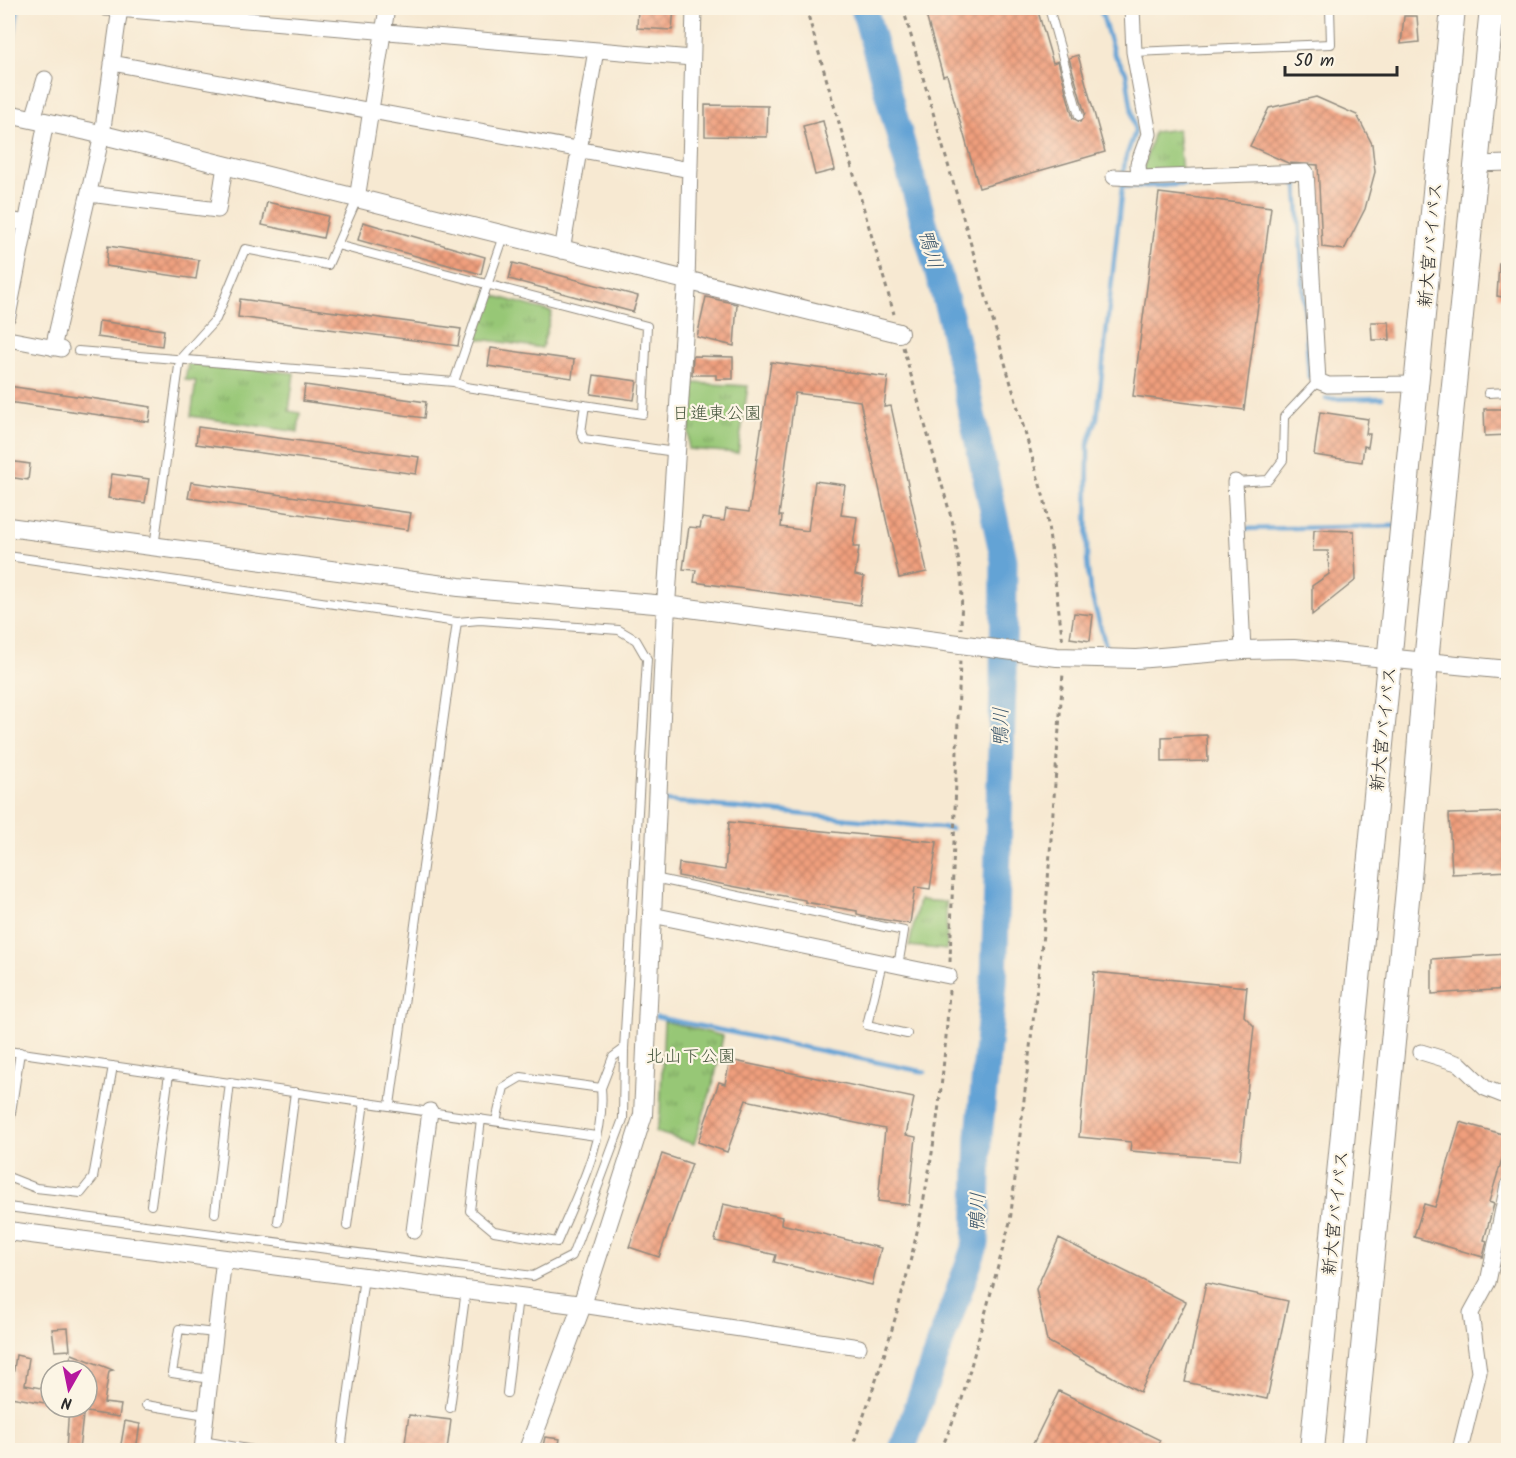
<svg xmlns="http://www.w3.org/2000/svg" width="1516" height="1458" viewBox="0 0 1516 1458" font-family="Kalam,'Klee One',sans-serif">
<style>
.park{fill:url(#park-tufts);stroke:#617950;stroke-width:1.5}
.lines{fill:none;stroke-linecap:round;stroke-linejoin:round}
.stream{stroke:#63a3d5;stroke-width:4.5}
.river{stroke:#63a3d5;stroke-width:27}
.building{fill:url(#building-cross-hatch)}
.service-casing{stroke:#918a7e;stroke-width:10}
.minor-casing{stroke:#918a7e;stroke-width:17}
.tertiary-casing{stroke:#918a7e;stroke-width:20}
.trunk-casing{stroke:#918a7e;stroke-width:26}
.path{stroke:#918a7e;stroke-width:3;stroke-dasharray:4.5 4.5;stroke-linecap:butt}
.service{stroke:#fff;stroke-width:8}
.minor{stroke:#fff;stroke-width:15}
.tertiary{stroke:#fff;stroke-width:18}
.trunk{stroke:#fff;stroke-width:24}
.labels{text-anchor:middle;stroke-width:4.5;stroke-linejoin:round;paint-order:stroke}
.street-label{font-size:18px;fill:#2b2b2b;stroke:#fcf5e5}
.park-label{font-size:18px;fill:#4b5a42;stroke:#fcf5e5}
.water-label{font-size:20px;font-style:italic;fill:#415b6f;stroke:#fcf5e5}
</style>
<defs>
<pattern id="park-tufts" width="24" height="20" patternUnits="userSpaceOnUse" patternTransform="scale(1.5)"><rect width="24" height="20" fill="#97c776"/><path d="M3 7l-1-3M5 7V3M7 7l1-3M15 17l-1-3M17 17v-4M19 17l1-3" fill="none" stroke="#7ba261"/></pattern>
<pattern id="building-cross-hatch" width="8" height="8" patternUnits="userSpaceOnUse" patternTransform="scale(1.5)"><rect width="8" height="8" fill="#f09f7d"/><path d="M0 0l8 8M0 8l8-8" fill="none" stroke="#c38267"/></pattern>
</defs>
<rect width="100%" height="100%" fill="#fcf5e5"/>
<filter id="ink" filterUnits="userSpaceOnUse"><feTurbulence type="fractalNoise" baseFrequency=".0167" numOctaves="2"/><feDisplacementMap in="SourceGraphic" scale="12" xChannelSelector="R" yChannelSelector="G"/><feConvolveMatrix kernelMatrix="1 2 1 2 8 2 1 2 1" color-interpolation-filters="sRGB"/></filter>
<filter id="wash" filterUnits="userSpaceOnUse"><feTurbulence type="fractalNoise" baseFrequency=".008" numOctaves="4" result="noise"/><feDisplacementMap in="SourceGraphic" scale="24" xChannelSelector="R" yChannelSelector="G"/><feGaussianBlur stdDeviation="1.35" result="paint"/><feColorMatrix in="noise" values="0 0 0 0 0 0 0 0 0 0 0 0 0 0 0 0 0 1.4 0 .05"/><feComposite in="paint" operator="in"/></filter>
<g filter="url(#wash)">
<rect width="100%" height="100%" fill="#f7e9d2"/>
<path class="park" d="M 1178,129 L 1182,172 L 1141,175 L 1154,132 Z
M 488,294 L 552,312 L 542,348 L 473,338 Z
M 188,363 L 294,373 L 289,411 L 300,413 L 298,432 L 191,416 L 196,381 L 185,380 Z
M 692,383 L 748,386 L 738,453 L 688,449 Z
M 919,900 L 946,902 L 947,950 L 909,946 Z
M 664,1021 L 723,1036 L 714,1081 L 694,1144 L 656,1132 L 660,1116 Z"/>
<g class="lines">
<path class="stream" d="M 1100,8 L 1114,54 L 1126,72 L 1135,132 L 1125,160 L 1122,187 L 1264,181
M 8,74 L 18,8
M 1288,180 L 1297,185 L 1309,377
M 693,292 L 740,303
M 1326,399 L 1382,398
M 1242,529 L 1395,526
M 1107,650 L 1090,590 L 1087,561 L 1088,444 L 1097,418 L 1122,187
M 665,801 L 951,829
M 656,1017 L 925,1072"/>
<path class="river" d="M 864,8 L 951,319 L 1004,560 L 1003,685 L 994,982 L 979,1136 L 976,1243 L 902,1450"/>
</g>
<g id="blocks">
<path class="building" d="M 638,8 L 674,8 L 672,30 L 637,28 Z
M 924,8 L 1037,8 L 1053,63 L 1058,61 L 1073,118 L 1080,122 L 1085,114 L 1069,58 L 1078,55 L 1105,152 L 979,188 L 947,75 L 943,76 Z
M 1404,16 L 1417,16 L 1419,42 L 1401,44 Z
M 1316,97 L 1357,115 L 1372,144 L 1375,172 L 1365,209 L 1344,250 L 1322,247 L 1318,165 L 1288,163 L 1250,146 L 1269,108 Z
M 705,105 L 768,106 L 767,137 L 705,136 Z
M 823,121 L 835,170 L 815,175 L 803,126 Z
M 1159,193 L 1271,207 L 1244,410 L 1133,396 Z
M 267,202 L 328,216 L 323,238 L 262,225 Z
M 363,222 L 485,257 L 481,274 L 358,240 Z
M 108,246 L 199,260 L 196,279 L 106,266 Z
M 513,263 L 638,296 L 633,312 L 509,279 Z
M 1499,263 L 1509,263 L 1509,298 L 1497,296 Z
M 706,297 L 737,304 L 734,346 L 697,337 Z
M 240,299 L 461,329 L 458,346 L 238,317 Z
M 99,321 L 164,330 L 162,346 L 97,337 Z
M 1371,322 L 1389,322 L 1390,340 L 1372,340 Z
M 491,348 L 574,360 L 572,378 L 488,366 Z
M 693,356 L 733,357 L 733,379 L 716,379 L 716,375 L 692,375 Z
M 771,362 L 888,377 L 884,407 L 891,406 L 927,572 L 899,578 L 860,401 L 795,393 L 779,516 L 782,516 L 781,527 L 808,531 L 815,481 L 845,485 L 841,515 L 857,517 L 853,547 L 859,547 L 855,575 L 864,577 L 860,605 L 694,582 L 696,570 L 683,569 L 689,527 L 700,528 L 702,518 L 724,521 L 726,509 L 749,512 Z
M 594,375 L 637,381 L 634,400 L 591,394 Z
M 305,385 L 426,402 L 424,418 L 303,401 Z
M 8,386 L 151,407 L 149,422 L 8,402 Z
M 1484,409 L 1509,409 L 1509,435 L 1485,436 Z
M 1320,412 L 1368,419 L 1366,434 L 1370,434 L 1368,447 L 1364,446 L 1362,462 L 1314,455 Z
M 198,427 L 419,457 L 416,474 L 196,444 Z
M 8,461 L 30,464 L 28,480 L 8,477 Z
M 112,474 L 149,479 L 145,503 L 108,498 Z
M 191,482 L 411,513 L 408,530 L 188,498 Z
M 1314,530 L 1354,531 L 1356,580 L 1312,615 L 1312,586 L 1329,574 L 1328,551 L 1313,551 Z
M 1074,613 L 1093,615 L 1090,641 L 1070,638 Z
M 1207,735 L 1208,761 L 1162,762 L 1162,737 Z
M 1509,812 L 1509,871 L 1452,874 L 1449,814 Z
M 729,822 L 937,842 L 930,889 L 915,887 L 910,924 L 873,918 L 857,914 L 857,911 L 805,902 L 805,900 L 678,876 L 679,863 L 725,870 Z
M 1507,954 L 1508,989 L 1432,994 L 1432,959 Z
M 1094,972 L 1247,987 L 1244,1016 L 1254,1026 L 1240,1160 L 1130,1151 L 1131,1142 L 1079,1137 Z
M 730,1060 L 914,1098 L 906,1135 L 916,1137 L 909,1205 L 878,1201 L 885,1129 L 746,1100 L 727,1152 L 698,1142 L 719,1082 L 725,1084 Z
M 1460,1122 L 1509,1136 L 1489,1202 L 1494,1204 L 1484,1240 L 1487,1241 L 1483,1257 L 1414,1237 L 1424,1204 L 1435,1207 Z
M 662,1154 L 692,1164 L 659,1257 L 629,1247 Z
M 723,1204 L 782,1217 L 781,1224 L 881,1248 L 872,1285 L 774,1262 L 776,1255 L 715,1241 Z
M 1059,1238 L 1186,1302 L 1140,1392 L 1047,1341 L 1036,1289 Z
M 1206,1283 L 1288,1301 L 1267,1399 L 1185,1382 Z
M 68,1328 L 70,1350 L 55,1351 L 52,1329 Z
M 72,1354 L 113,1370 L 109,1371 L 104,1403 L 121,1405 L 119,1417 L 87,1412 L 87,1371 L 66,1367 Z
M 16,1355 L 29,1358 L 25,1385 L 51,1390 L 51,1404 L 10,1397 Z
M 1059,1391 L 1160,1440 L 1155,1450 L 1030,1450 Z
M 69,1407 L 84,1407 L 79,1450 L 66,1450 Z
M 409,1415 L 451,1420 L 447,1450 L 404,1450 Z
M 125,1421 L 140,1424 L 136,1450 L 120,1450 Z
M 545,1437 L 560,1439 L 558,1450 L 542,1450 Z"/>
</g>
</g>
<g filter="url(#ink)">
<use href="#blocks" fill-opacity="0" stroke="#918a7e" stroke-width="1.5"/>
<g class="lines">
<defs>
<path id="service" d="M 1049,8 L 1079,116
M 1134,52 L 1331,44 L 1330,8
M 337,245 L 647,326 L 643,414 L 466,387 L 454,382
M 78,351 L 454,382 L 504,236
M 1488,393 L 1508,392
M 585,405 L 581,432 L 584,439 L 675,452
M 1235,482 L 1268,480 L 1283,460 L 1284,417 L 1318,381
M 154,547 L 180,359 L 216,319 L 245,249 L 328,265 L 357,199
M 8,556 L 457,622 L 390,1105
M 654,878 L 904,931 L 898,966
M 882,963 L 867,1025 L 907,1034
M 8,1051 L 596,1136
M 481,1119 L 470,1211 L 494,1231 L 557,1242 C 577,1194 606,1141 601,1088
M 496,1121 L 504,1087 L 521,1077 L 601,1088 L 613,1057 L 624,1049
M 8,1133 L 20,1052
M 8,1177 L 36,1188 L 81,1193 L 93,1178 L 113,1066
M 151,1205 L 169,1074
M 8,1207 L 533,1276 L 572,1256 L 623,1119 L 624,1049 L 647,659 L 636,640 L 619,630 L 480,620 L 457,622
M 215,1213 L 230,1082
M 278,1222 L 295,1092
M 347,1226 L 364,1102
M 210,1379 L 172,1373 L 179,1329 L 215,1333
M 507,1393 L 518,1296
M 146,1405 L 206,1415
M 450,1408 L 466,1290
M 203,1441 L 253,1450
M 341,1450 L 364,1277"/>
<path id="minor" d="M 106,8 L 692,58
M 1132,8 L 1134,52 L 1149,134 L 1138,164 L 1139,178 L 1306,172 L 1318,381 L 1328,385 L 1416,384
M 112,63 L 690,170
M 33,119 L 45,79
M 1476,164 L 1508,163
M 1114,177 L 1139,178
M 89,194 L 218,210 L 225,166
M 357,199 L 387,8
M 8,220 L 26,223
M 562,251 L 596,50
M 687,283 L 694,8
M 8,316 L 46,122
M 8,339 L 61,349
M 53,348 L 102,135 L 120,8
M 1235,482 L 1243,650
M 652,915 L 949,976
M 1421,1052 L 1460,1064 L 1485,1088 L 1508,1097
M 414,1231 L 430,1111
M 582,1305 L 859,1347
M 202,1450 L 224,1258
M 1460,1450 L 1479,1372 L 1471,1313 L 1488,1282 L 1508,1185"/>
<path id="tertiary" d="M 8,114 L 87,131 L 899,333
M 8,527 L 459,587 L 666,605 L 1057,657 L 1137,659 L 1243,650 L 1294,649 L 1508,670
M 8,1231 L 582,1305 L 643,1115 L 666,605 L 687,283
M 528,1450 L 582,1305"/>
<path id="trunk" d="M 1312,1450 L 1453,8
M 1353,1450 L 1409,879 L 1426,662 L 1492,8"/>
</defs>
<use href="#service" class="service-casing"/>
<use href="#minor" class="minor-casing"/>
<use href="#tertiary" class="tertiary-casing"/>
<use href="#trunk" class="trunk-casing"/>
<path class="path" d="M 806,8 L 894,314
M 903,8 L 1045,502 L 1063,643
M 903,347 L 953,524 L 962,583 L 961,629
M 950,962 L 960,660
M 851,1450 C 909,1299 941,1151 949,990
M 941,1450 L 962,1399 L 1010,1222 L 1046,908 L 1063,673"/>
<use href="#service" class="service"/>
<use href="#minor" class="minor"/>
<use href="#tertiary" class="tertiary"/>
<use href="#trunk" class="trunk"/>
</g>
</g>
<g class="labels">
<g class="street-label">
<text transform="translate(1430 245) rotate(-85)" y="6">新大宮バイパス</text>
<text transform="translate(1383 729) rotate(-84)" y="6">新大宮バイパス</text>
<text transform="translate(1335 1213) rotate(-84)" y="6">新大宮バイパス</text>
</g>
<g class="park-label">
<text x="717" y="419">日進東公園</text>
<text x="691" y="1062">北山下公園</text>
</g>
<g class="water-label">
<text transform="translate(931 249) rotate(74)" y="7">鴨川</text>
<text transform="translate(1000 727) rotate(-89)" y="7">鴨川</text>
<text transform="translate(977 1212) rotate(-88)" y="7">鴨川</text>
</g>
</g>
<rect width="1516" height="1458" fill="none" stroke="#fcf5e5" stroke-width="30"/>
<g transform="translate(69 1389) rotate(189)"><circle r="28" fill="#fcf5e5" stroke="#a8a49b" stroke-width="1.5"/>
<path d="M0-4.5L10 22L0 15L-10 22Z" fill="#b5179e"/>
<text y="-9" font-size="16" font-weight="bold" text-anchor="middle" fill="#2b2b2b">N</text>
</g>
<path d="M1285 66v9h112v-9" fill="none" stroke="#2b2b2b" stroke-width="3"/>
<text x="1294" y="66" font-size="18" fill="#2b2b2b" stroke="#fcf5e5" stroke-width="4.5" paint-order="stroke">50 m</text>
</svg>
